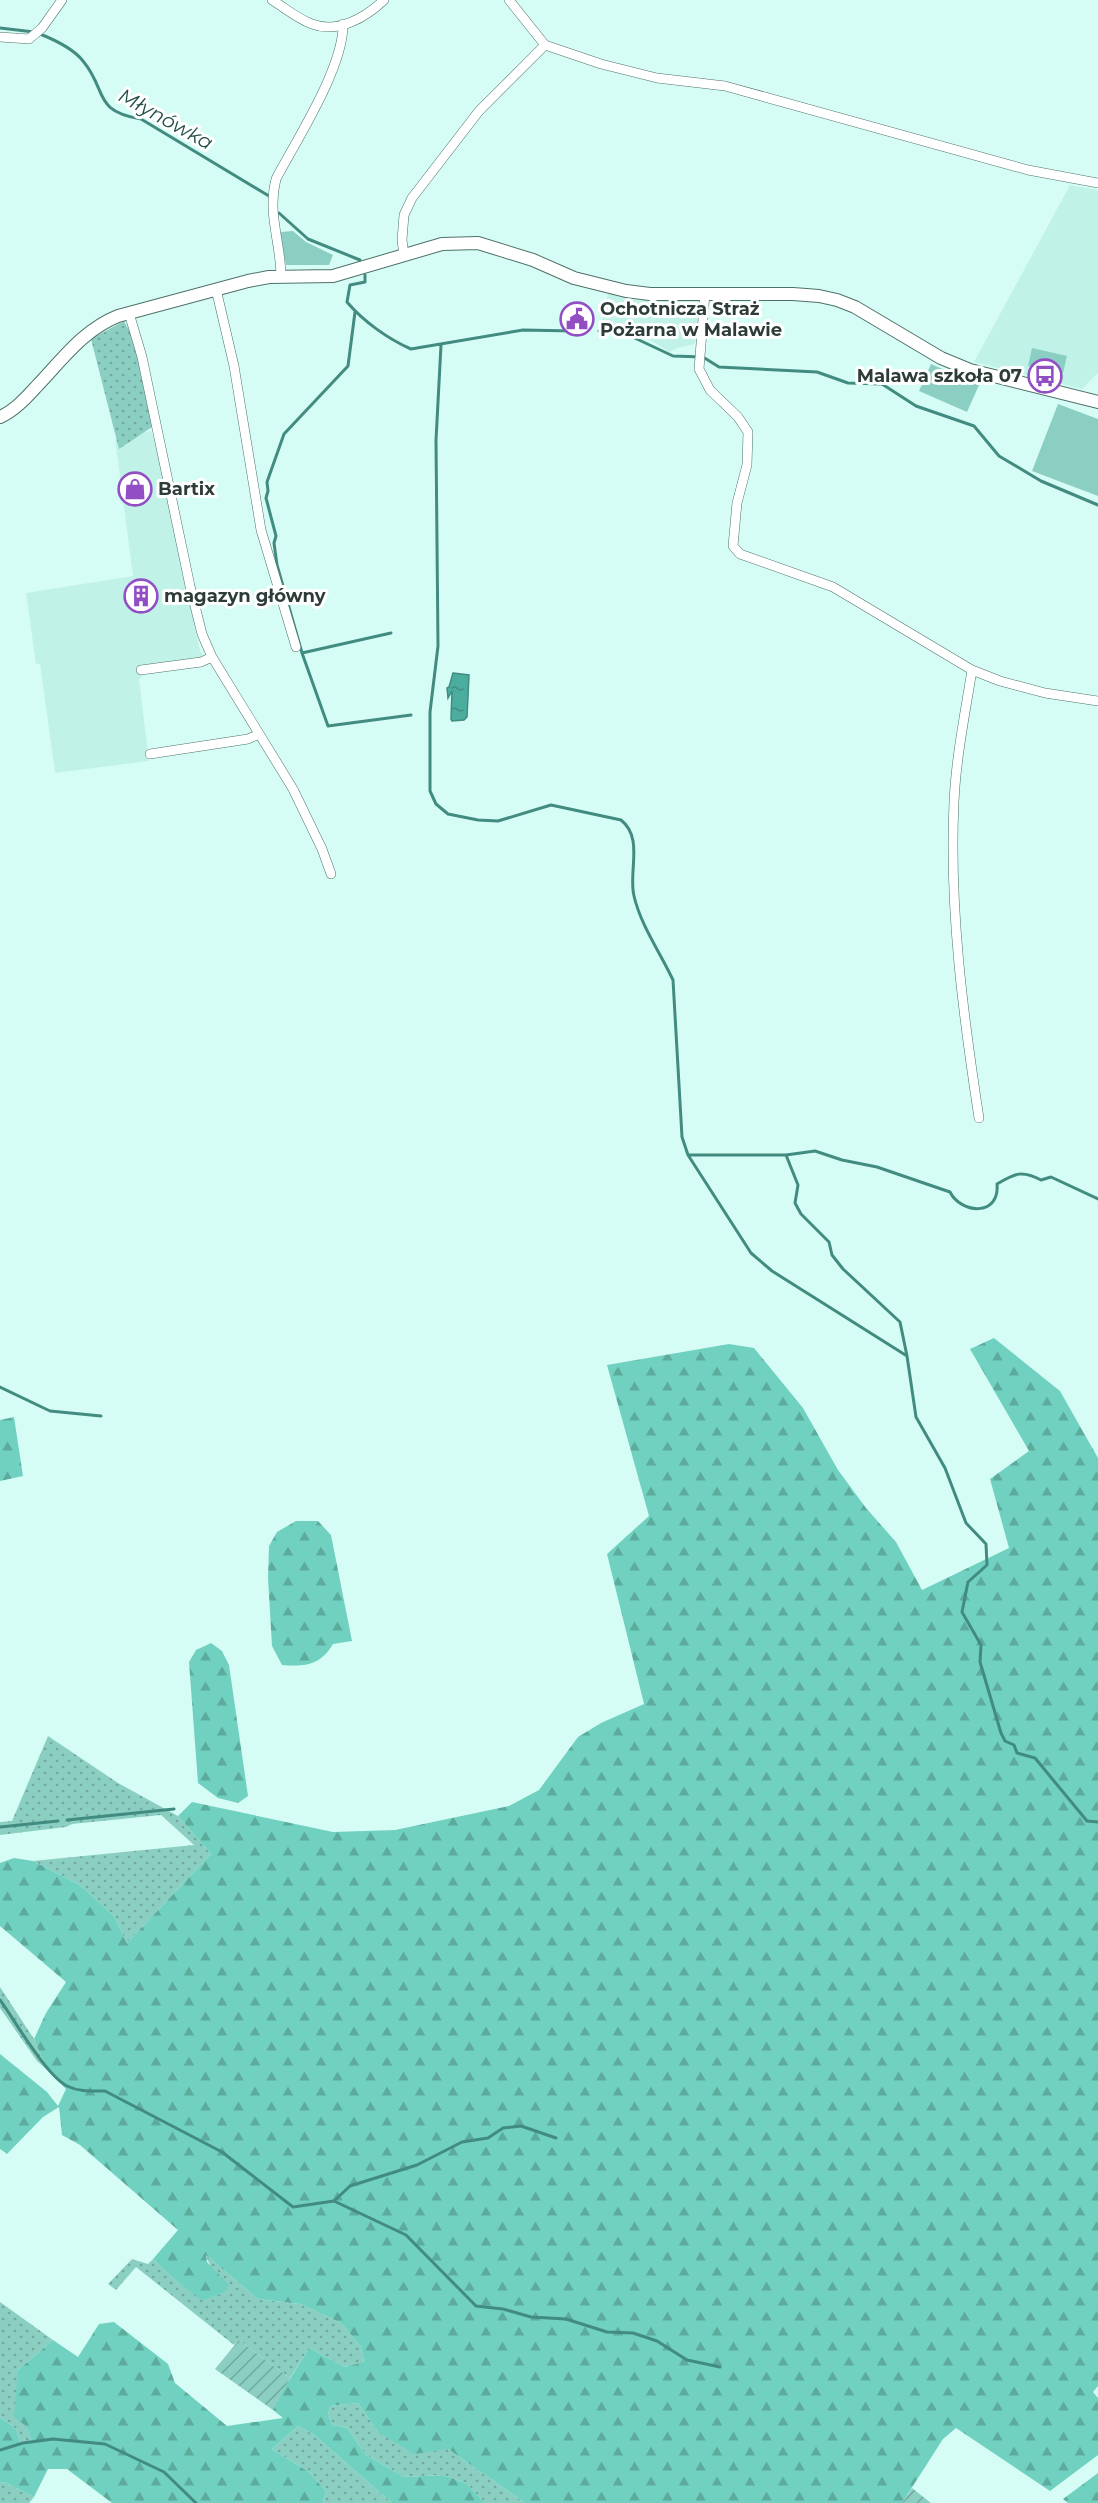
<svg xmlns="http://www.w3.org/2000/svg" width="1098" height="2503" viewBox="0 0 1098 2503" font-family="Montserrat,sans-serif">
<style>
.built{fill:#c1f2e8}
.grass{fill:url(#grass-dots)}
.forest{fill:url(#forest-firs)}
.park{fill:#8bcfc2}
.garden{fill:url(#garden-furrows)}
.water{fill:url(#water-ripples);stroke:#428b80;stroke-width:1.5}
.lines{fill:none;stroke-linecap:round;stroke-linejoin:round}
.stream{stroke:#428b80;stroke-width:3}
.minor-casing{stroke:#4e716a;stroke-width:10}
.tertiary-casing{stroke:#4e716a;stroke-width:14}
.minor{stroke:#fff;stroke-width:9}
.tertiary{stroke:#fff;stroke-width:12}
.labels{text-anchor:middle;stroke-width:6;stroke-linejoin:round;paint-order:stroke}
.poi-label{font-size:18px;font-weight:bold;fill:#2d3c39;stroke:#fff;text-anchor:start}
.water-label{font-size:20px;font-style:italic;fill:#224e47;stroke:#fff}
</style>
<defs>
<pattern id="grass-dots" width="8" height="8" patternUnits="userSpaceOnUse" patternTransform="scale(1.5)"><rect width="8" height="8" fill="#8bcfc2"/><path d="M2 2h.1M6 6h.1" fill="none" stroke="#72a99f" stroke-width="1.8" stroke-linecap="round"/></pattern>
<pattern id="forest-firs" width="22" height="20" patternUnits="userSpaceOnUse" patternTransform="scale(1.5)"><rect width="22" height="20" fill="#70d1c0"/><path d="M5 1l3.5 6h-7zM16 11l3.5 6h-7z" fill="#5cab9d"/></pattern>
<pattern id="garden-furrows" width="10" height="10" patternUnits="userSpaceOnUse" patternTransform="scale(1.5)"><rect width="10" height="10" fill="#8bcfc2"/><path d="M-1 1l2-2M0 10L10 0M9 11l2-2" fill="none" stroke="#72a99f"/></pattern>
<pattern id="water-ripples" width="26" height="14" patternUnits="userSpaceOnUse" patternTransform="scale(1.5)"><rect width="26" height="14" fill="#4bad9e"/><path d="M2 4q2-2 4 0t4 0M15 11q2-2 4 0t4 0" fill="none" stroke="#3f8e82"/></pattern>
</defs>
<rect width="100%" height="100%" fill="#d6fdf5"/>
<path class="built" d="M 1070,185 L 1098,190 L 1098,373 L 1082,389 L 974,362 Z
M 608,293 L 635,300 L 700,301 L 695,344 L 677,348 L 669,352 L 639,333 L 600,329 Z
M 151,431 L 156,445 L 200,651 L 209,665 L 145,673 L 139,679 L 149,761 L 55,773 L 40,664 L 36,664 L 26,593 L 133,576 L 115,439 Z"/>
<path class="grass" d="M 124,321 L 133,337 L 152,427 L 119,449 L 91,339 Z
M 48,1736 L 118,1783 L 178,1816 L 211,1854 L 127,1943 L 114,1916 L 80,1885 L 33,1861 L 194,1845 L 161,1815 L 72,1824 L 66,1827 L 0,1835 L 0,1822 L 12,1821 Z
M 0,1987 L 34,2039 L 47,2070 L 37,2061 L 0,2008 Z
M 205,2254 L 258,2299 L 300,2304 L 341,2323 L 361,2347 L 364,2363 L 345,2367 L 309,2348 L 290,2378 L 239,2340 L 234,2345 L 136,2267 L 116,2290 L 108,2284 L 132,2259 L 148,2264 L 153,2259 L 176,2281 L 202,2299 L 223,2293 Z
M 0,2302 L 53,2340 L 18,2370 L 26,2426 L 32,2441 L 21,2445 L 16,2429 L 0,2417 Z
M 358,2403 L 378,2432 L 448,2449 L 525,2503 L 485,2503 L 466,2483 L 443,2475 L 404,2477 L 366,2455 L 347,2428 L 333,2425 L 328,2415 L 330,2406 Z
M 298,2426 L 313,2434 L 392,2503 L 323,2503 L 326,2491 L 309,2472 L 272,2449 Z
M 4,2482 L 34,2497 L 29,2503 L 0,2503 L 0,2483 Z"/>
<path class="forest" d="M 994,1338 L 1060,1391 L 1098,1458 L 1098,2386 L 1093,2392 L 1098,2398 L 1098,2455 L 1050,2491 L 956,2428 L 943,2439 L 902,2503 L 525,2503 L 448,2449 L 414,2454 L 378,2432 L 358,2403 L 330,2406 L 328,2415 L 333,2425 L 347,2428 L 366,2455 L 404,2477 L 443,2475 L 466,2483 L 485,2503 L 392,2503 L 313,2434 L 298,2426 L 272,2449 L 309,2472 L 326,2491 L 323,2503 L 112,2503 L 67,2469 L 48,2469 L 34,2497 L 4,2482 L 0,2483 L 0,2417 L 16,2429 L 21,2445 L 32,2441 L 26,2426 L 14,2417 L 18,2370 L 53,2340 L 78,2357 L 99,2324 L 114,2322 L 168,2364 L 175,2383 L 227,2426 L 283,2418 L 273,2410 L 273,2406 L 309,2348 L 345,2367 L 364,2362 L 361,2347 L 341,2323 L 300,2304 L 258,2299 L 206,2255 L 207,2262 L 229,2285 L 223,2293 L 202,2300 L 176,2281 L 153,2259 L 178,2230 L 80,2145 L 62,2135 L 59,2107 L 43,2117 L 7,2154 L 0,2149 L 0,2054 L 47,2092 L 58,2106 L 66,2089 L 47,2070 L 34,2039 L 46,2013 L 66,1982 L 0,1926 L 0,1863 L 14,1858 L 33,1861 L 80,1885 L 114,1916 L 127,1943 L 211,1854 L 178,1816 L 192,1802 L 333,1832 L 395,1830 L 509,1806 L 539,1790 L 578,1737 L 601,1723 L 644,1704 L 607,1554 L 649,1516 L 607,1365 L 729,1344 L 754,1348 L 803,1408 L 838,1470 L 866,1508 L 896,1542 L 922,1590 L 1009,1548 L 990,1479 L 1029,1451 L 970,1349 Z
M 14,1417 L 23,1476 L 0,1481 L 0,1420 Z
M 296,1521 L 318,1521 L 331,1535 L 352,1641 L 333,1644 C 321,1665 305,1667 282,1665 L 272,1646 L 268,1578 L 269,1546 L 277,1532 Z
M 211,1643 L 222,1651 L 229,1665 L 248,1796 L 238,1803 L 218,1798 L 198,1783 L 189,1662 L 196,1650 Z
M 1098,2473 L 1098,2503 L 1068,2503 L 1063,2499 Z"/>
<path class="park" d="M 293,231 L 306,242 L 333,255 L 329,265 L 286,265 L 280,232 Z
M 1032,348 L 1067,356 L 1063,373 L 1028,366 Z
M 931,364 L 979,385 L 967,412 L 919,391 Z
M 1058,404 L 1098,419 L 1098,496 L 1032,471 Z"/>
<path class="garden" d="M 239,2340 L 290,2378 L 273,2410 L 215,2369 Z
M 912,2488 L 931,2503 L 902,2503 Z"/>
<path class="water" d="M 453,673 L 469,675 L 467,717 L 464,720 L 452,721 L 451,719 L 452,691 L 448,698 L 447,688 L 449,687 Z"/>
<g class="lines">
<path class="stream" d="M 0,28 L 34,32
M 40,34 C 55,40 73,48 83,61 C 108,91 92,111 141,119 L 269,196
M 279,213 L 308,239 L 360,260
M 365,275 L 365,282 L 350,285 L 347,302 C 363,321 388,339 411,349 L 523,330 L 574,331
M 355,312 L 348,366 L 284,434 L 267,482 L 268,491 L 266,498 L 276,536 L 274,543 L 277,565 L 302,653 L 328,726 L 411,715
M 599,331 L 622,332 L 673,356 L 703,357 L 719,367 L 817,372 L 848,383 L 882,384 L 916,406 L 974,426 L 999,456 L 1041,481 L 1098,505
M 441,345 L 436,440 L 438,646 L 430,712 L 430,791 L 436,804 L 448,814 L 478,820 L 498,821 L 551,805 L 621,820 C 644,838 628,872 634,896 C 641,926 660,952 673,980 L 682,1137 L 688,1155 L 751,1253 L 772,1271 L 907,1356 L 916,1417 L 945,1468 L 966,1523 L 986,1544 L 987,1565 L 968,1582 L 962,1612 L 981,1645 L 980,1662 L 1001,1733 L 1005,1741 L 1014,1745 L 1017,1753 L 1035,1758 L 1087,1821 L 1098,1822
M 302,653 L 391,633
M 688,1155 L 786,1155 L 798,1185 L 795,1203 L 801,1214 L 829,1242 L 832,1255 L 843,1269 L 900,1322 L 907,1356
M 786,1155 L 815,1151 L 842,1160 L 877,1167 L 950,1192 C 961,1214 1000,1217 997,1184 C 1016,1173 1022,1170 1041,1180 L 1051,1177 L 1098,1199
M 0,1387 L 50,1411 L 101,1416
M 67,1820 L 174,1809
M 0,1827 L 58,1821
M 0,2000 C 16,2022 45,2074 67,2086 C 79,2092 92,2091 105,2091 L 222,2152 L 293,2207 L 334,2201 L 406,2235 L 476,2306 L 503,2309 L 531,2317 L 566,2319 L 607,2332 L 633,2333 L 657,2341 L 687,2360 L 720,2367
M 334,2201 L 350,2186 L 417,2165 L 462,2142 L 488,2138 L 503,2128 L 521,2126 L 556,2138
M 0,2450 L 23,2443 L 53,2439 L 105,2444 L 164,2472 L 196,2503"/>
<defs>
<path id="minor" d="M 272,0 C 285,8 298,19 312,24 C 338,34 366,17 384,0
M 509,0 L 545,45 L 601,64 L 657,78 L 725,86 L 1028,170 L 1098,183
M 0,37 L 29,39 L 42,28 L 62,0
M 404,255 L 402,240 L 404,215 L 412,198 L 479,111 L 545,45
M 281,277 C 281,243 267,214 276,179 C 297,139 344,67 343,24
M 216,289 L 234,366 L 261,530 L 296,647
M 705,293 L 699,369 L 710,390 L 738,417 L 748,432 L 747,465 L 737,503 L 733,546 L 740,554 L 833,587 L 972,670 L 1000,681 L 1045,693 L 1098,701
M 129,313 L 142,357 L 190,586 L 202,634 L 212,657 L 293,789 L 322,849 L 331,874
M 141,670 L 201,662 L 212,657
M 972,670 C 965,714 956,758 954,802 C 949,907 963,1014 979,1118
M 150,754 L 248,739 L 259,734"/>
<path id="tertiary" d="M 0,417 C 14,411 26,398 36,387 C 62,360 83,330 118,316 L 248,281 L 269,277 L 333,276 L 442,244 L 478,243 L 533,260 L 574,278 L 626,291 L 650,294 L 793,294 L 819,296 L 837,300 L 855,307 L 941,358 L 970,370 L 1098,402"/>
</defs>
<use href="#minor" class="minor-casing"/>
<use href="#tertiary" class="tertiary-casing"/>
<use href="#minor" class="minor"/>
<use href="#tertiary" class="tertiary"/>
</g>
<defs>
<symbol id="civic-ring" viewBox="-11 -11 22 22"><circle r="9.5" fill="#fff" stroke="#924fc4" stroke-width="1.5"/><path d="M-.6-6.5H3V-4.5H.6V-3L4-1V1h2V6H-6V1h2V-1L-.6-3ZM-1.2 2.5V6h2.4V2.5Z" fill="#924fc4"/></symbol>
<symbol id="bus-ring" viewBox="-11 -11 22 22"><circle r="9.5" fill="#fff" stroke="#924fc4" stroke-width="1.5"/><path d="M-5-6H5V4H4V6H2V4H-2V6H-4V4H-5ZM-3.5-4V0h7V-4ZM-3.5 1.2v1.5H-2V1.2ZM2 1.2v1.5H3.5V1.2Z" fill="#924fc4"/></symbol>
<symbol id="shop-ring" viewBox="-11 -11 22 22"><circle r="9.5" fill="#fff" stroke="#924fc4" stroke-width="1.5"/><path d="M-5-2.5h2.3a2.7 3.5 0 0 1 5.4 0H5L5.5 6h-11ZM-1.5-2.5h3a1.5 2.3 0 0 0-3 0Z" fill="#924fc4"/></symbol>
<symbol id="building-ring" viewBox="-11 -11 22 22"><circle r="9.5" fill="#fff" stroke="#924fc4" stroke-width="1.5"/><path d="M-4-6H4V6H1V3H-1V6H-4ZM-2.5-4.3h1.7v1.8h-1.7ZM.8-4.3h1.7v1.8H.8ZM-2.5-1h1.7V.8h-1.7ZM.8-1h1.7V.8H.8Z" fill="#924fc4"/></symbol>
</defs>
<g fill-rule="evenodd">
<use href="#civic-ring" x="558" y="300" width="38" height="38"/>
<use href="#bus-ring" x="1026" y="357" width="38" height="38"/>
<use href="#shop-ring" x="116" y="470" width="38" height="38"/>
<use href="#building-ring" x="122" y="577" width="38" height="38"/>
</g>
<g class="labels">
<g class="poi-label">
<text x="600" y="315">Ochotnicza Straż<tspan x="600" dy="21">Pożarna w Malawie</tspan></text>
<text x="1022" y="382" text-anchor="end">Malawa szkoła 07</text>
<text x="158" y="495">Bartix</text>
<text x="164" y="602">magazyn główny</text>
</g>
<g class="water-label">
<text transform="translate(166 119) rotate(29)" y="7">Młynówka</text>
</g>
</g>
</svg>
